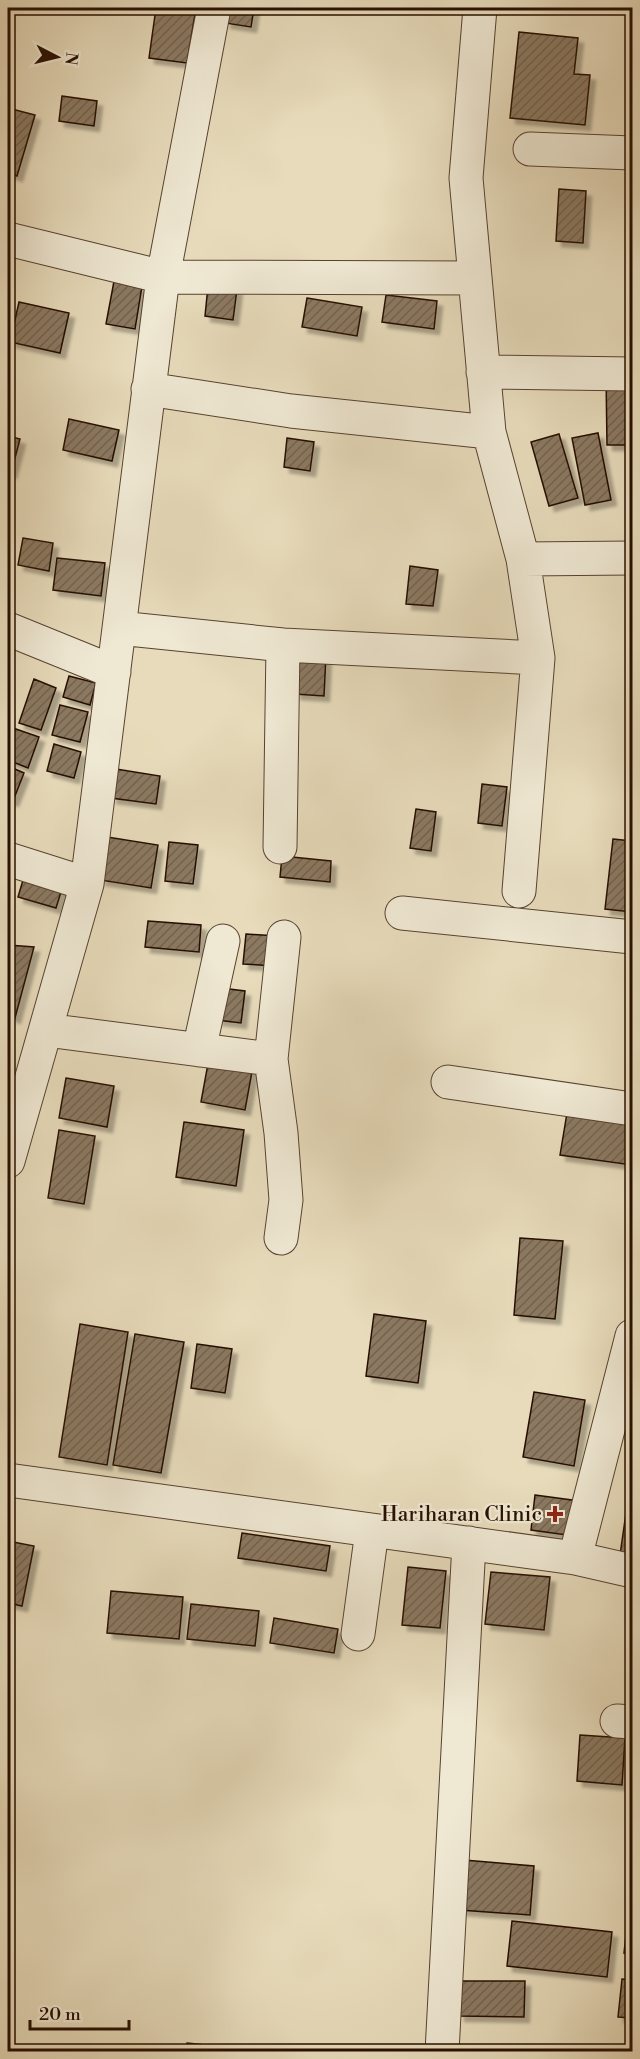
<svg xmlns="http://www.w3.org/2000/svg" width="640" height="2059" viewBox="0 0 640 2059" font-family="'Libre Bodoni',serif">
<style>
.building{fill:url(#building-hatch);stroke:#270f01;stroke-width:1.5;filter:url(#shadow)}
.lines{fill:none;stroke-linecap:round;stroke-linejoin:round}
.minor-casing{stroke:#574230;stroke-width:35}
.minor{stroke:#efe8d3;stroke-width:33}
.poi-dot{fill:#8f2418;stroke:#efe8d3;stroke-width:2}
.labels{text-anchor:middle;stroke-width:4.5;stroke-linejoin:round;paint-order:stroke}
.poi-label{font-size:21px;fill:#270f01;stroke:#efe8d3;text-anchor:end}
</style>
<defs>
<pattern id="building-hatch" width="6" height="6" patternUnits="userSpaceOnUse" patternTransform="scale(1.5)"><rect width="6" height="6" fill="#8b7962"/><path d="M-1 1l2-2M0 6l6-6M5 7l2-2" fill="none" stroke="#72624e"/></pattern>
<filter id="shadow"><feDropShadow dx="5.5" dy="5.5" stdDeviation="1.5" flood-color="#0004"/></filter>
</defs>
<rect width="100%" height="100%" fill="#e7dbbb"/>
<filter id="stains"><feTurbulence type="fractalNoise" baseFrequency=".00333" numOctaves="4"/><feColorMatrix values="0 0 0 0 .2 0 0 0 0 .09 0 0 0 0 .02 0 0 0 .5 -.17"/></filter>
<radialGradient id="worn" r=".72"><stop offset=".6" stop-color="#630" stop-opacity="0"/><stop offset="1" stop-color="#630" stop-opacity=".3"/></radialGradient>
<path class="building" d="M 156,8 L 175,8 L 175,11 L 195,14 L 187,63 L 149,58 Z
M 228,8 L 254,8 L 251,27 L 225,23 Z
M 519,32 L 578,38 L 574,74 L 590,75 L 585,125 L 510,118 Z
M 62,96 L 97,101 L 94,126 L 59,121 Z
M 8,108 L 35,115 L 17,176 L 8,173 Z
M 559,189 L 586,191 L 583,243 L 556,241 Z
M 114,281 L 142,286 L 135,329 L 106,324 Z
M 208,286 L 237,289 L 233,320 L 205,316 Z
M 386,295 L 437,301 L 434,329 L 382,322 Z
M 307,298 L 362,307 L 357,336 L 302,327 Z
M 19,302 L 69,313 L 60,353 L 10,342 Z
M 606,375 L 632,375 L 632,445 L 607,445 Z
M 69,419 L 119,430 L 112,461 L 63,450 Z
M 598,433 L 611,500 L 585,505 L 572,438 Z
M 559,434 L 578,498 L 549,506 L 531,442 Z
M 8,436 L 20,439 L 11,473 L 8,472 Z
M 287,438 L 314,442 L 310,471 L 284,467 Z
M 23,538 L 53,543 L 49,571 L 18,565 Z
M 57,558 L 105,563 L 101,596 L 53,590 Z
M 410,566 L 438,570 L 433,606 L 406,604 Z
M 297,653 L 326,655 L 324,696 L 295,694 Z
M 69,676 L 96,683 L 90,705 L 63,697 Z
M 34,679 L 56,688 L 41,730 L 19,723 Z
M 60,705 L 88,712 L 80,742 L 52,735 Z
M 13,728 L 39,737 L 28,768 L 8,760 L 8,742 Z
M 54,744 L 81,752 L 74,778 L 47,771 Z
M 8,766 L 24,773 L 13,801 L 8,799 Z
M 116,769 L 160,776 L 156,804 L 111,798 Z
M 482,784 L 507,787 L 502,826 L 478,823 Z
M 416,809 L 436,812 L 431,851 L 410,848 Z
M 107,837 L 158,845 L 151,888 L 100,880 Z
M 613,839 L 632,841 L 632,912 L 605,909 Z
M 169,842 L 198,845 L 193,884 L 165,881 Z
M 282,856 L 331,861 L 330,882 L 280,877 Z
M 26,870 L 64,882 L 56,908 L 18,897 Z
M 148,921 L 201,925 L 199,952 L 145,947 Z
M 246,934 L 278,936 L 276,966 L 243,964 Z
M 8,945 L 34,947 L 15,1018 L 8,1015 Z
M 221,988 L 245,991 L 241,1023 L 217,1020 Z
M 209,1058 L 253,1066 L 245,1110 L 201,1102 Z
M 66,1078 L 114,1086 L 107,1127 L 59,1118 Z
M 568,1107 L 632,1117 L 632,1165 L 560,1155 Z
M 184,1122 L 244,1130 L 236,1186 L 176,1177 Z
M 59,1130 L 95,1136 L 84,1204 L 48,1198 Z
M 520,1238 L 563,1241 L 555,1319 L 514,1315 Z
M 374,1314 L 426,1321 L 418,1383 L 366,1376 Z
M 80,1324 L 128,1332 L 107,1465 L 59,1457 Z
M 135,1334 L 184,1342 L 161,1473 L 113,1465 Z
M 197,1344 L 232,1349 L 225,1393 L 191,1388 Z
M 534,1392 L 585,1400 L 574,1466 L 523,1457 Z
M 632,1471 L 632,1565 L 619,1562 Z
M 535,1495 L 579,1501 L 574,1536 L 531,1530 Z
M 242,1533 L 330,1546 L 326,1571 L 238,1558 Z
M 8,1541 L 34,1546 L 22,1606 L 8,1603 Z
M 408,1567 L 446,1571 L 440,1628 L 402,1625 Z
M 491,1572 L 550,1577 L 544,1630 L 485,1624 Z
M 111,1591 L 183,1597 L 179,1639 L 107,1633 Z
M 191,1604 L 259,1611 L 255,1646 L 187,1639 Z
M 274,1618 L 338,1629 L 334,1653 L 270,1643 Z
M 580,1735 L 625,1738 L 622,1785 L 577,1781 Z
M 464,1860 L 534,1866 L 530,1915 L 460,1910 Z
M 629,1909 L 632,1909 L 632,1954 L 624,1953 Z
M 512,1921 L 612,1932 L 607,1977 L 507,1966 Z
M 622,1979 L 632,1980 L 632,2018 L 618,2017 Z
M 459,1981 L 525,1981 L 524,2017 L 459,2016 Z
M 187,2043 L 252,2050 L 251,2052 L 186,2052 Z"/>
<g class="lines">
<defs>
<path id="minor" d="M 480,8 L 466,178 L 489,432 L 523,559 L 538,658 L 519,891
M 530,149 L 632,153
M 8,239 L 163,277 L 475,278
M 483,372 L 632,374
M 148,389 L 291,411 L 489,432
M 523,559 L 632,558
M 119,628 L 283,645 L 538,658
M 8,629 L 114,672
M 280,847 L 283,645
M 8,859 L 87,884
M 402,913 L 632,937
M 46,1030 L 271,1059
M 199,1050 L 223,941
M 448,1082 L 632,1109
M 8,1161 L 87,884 L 163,277 L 214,8
M 281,1238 L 286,1200 L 281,1133 L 271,1059 L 284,937
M 632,1336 L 575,1558 L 632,1571
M 8,1480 L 575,1558
M 358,1634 L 372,1531
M 617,1721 L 632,1722
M 442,2052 L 469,1543"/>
</defs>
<use href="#minor" class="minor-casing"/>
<use href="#minor" class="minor"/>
</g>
<path class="poi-dot" d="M552 1505h6v6h6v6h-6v6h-6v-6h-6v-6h6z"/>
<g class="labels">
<g class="poi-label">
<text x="542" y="1521">Hariharan Clinic</text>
</g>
</g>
<rect width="640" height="2059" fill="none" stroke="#e7dbbb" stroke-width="30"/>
<rect x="9" y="9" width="622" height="2041" fill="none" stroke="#270f01" stroke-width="3"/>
<rect x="15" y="15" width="610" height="2029" fill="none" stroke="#270f01" stroke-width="1.5"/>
<g transform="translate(57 57) rotate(97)" stroke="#efe8d3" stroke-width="4.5" paint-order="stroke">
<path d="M0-4.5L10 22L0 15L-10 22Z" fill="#270f01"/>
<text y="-9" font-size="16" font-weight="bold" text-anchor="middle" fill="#270f01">N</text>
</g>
<path d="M30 2020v9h99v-9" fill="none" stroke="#270f01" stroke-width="3"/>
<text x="39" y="2020" font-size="18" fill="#270f01" stroke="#efe8d3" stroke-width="4.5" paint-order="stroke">20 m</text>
<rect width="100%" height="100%" filter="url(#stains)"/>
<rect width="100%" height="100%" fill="url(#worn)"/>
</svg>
